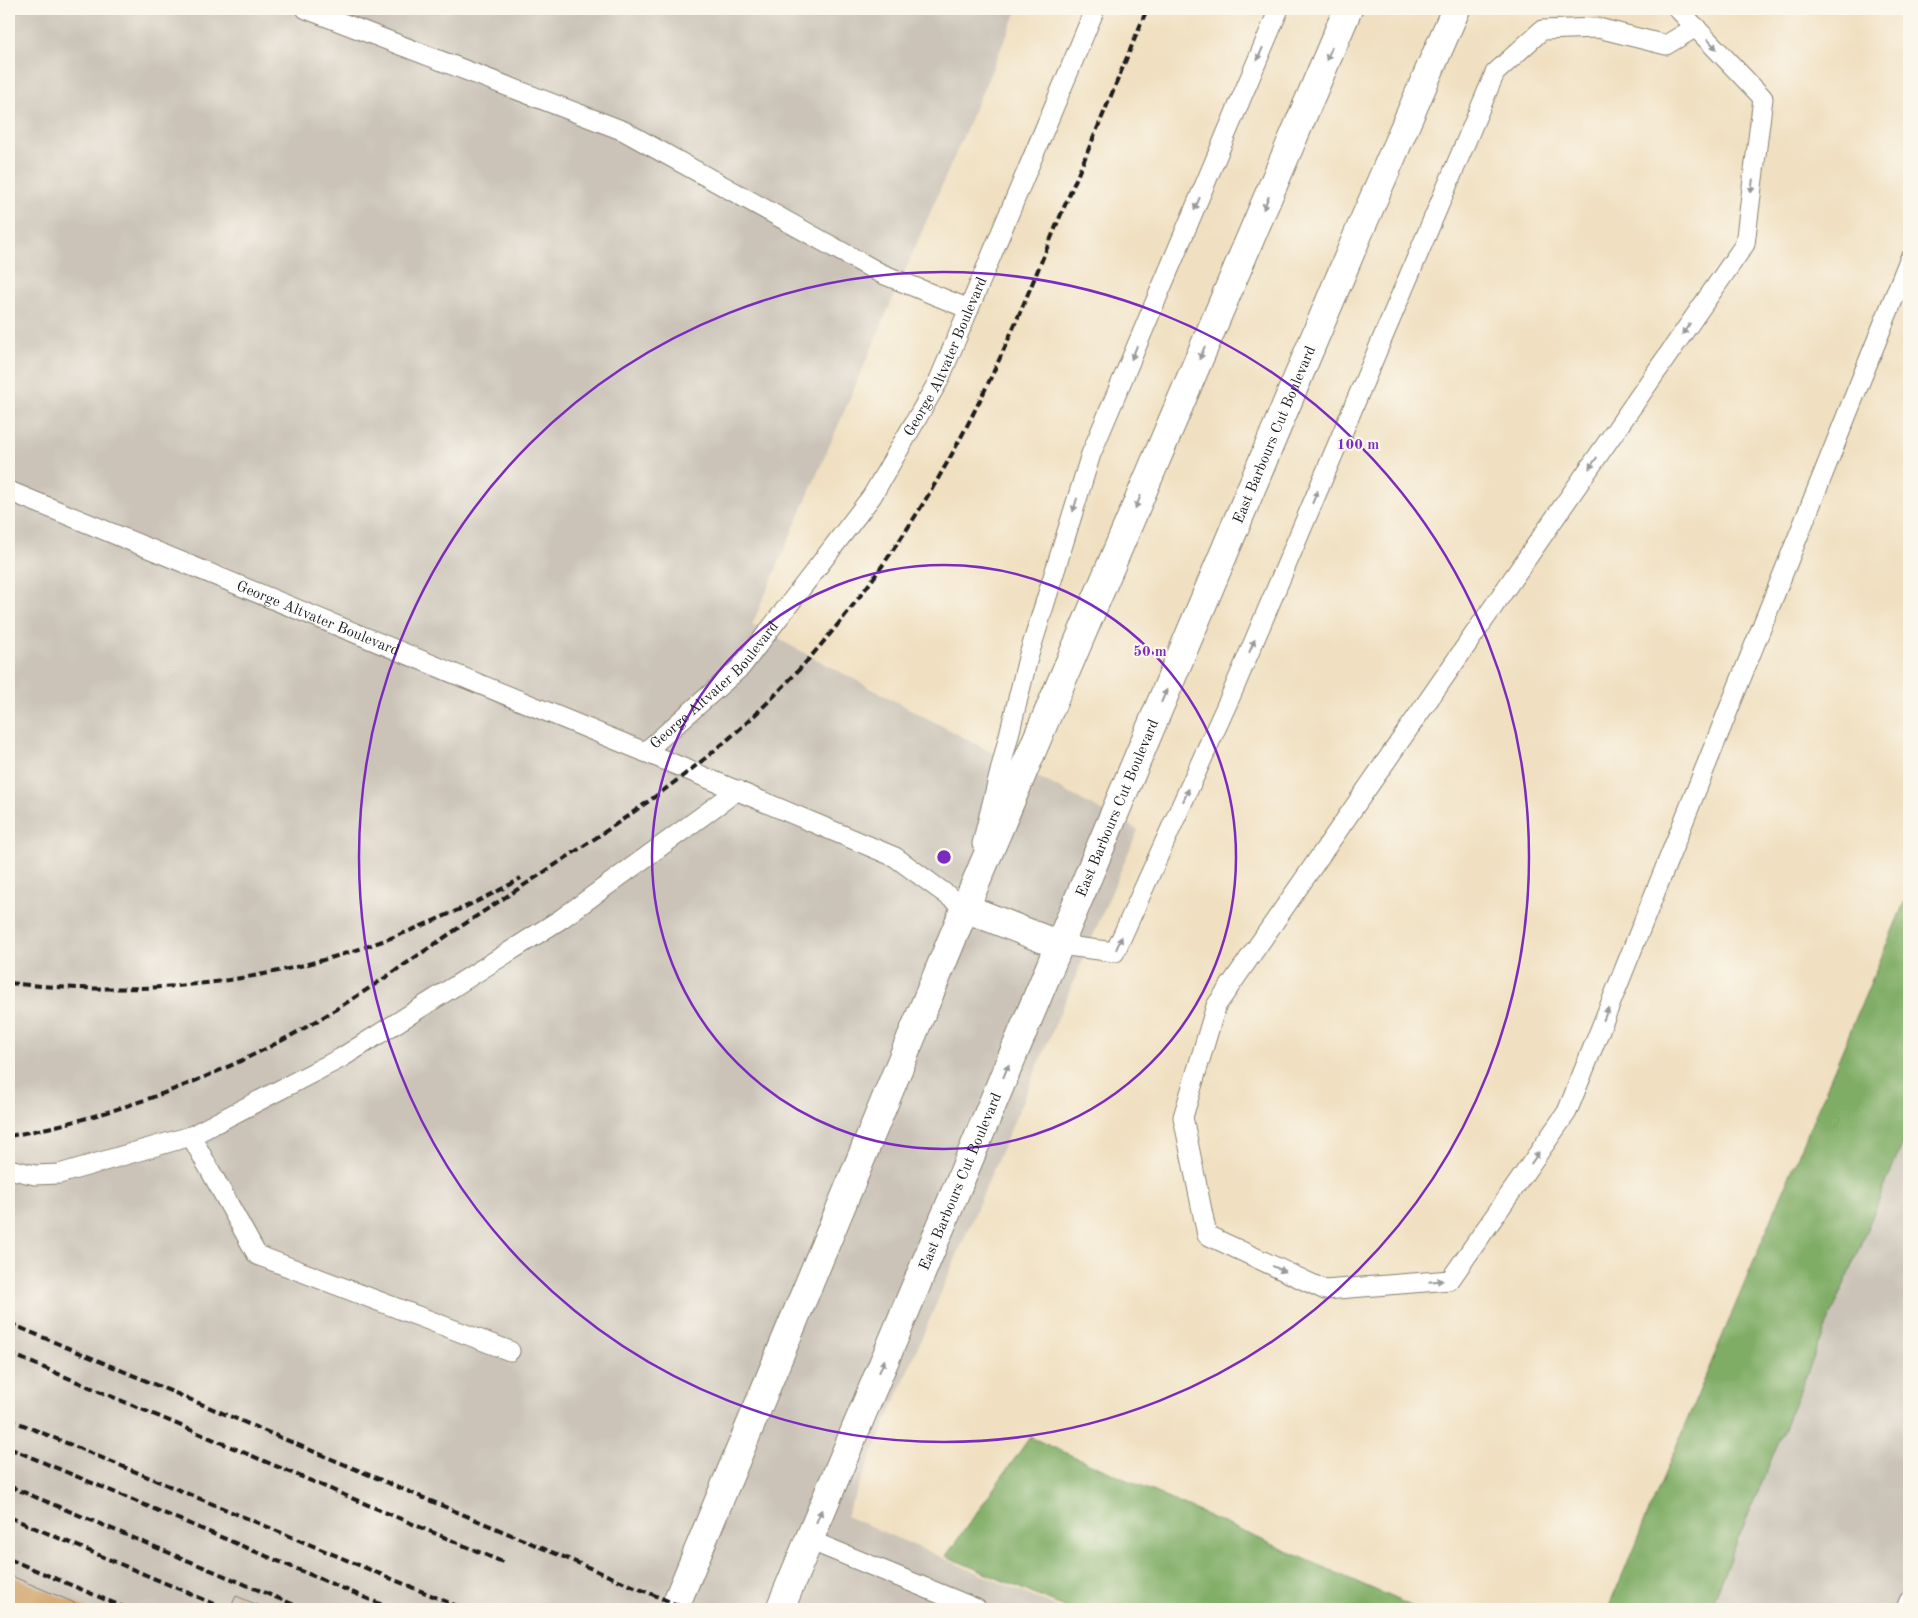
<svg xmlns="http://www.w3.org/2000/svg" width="1918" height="1618" viewBox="0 0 1918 1618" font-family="'Old Standard TT',serif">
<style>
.industrial{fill:#cbc3b8}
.forest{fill:#80ad66;stroke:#4e6441}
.building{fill:#d0a36b}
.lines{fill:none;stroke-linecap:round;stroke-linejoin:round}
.lane-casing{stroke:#867e6e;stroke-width:21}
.secondary-casing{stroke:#867e6e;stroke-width:30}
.lane{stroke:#fff;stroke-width:19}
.secondary{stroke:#fff;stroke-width:28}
.rail{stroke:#1c1c1c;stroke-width:4;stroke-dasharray:8 4;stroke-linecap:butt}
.oneway{fill:#999}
.ring{fill:none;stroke:#7b2cbf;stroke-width:2.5}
.labels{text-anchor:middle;stroke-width:4.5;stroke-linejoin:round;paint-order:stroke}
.street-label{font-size:15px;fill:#1c1c1c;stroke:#fbf7ec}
.centre{fill:#7b2cbf;stroke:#fbf7ec;stroke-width:2.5}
.ring-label{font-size:15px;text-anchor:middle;font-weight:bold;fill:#7b2cbf;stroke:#fbf7ec;stroke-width:4.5;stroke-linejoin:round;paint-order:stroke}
</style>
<rect width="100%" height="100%" fill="#fbf7ec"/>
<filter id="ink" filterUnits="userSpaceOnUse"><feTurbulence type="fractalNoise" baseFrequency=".02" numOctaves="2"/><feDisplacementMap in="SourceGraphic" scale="10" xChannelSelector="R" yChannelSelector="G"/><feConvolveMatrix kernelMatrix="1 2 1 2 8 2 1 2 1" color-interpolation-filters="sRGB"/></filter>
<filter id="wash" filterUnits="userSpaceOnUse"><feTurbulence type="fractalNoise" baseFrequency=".0096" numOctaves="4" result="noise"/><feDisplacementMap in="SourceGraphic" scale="20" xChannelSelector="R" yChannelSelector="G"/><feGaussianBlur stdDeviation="1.12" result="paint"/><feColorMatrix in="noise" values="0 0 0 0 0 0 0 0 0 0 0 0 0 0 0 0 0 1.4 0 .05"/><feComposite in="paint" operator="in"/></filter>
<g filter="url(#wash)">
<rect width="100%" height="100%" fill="#f0e0c1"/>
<path class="industrial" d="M 9,9 L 1018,9 L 752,625 L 1138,830 L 846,1516 L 1061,1609 L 9,1609 Z
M 1909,1128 L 1909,1609 L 1709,1609 Z"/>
<path class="forest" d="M 1909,891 L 1909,1128 L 1709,1609 L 1608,1609 Z
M 1030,1437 L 1418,1609 L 1068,1609 L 946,1556 Z"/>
<g id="blocks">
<path class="building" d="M 9,1575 L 89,1609 L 9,1609 Z
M 236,1596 L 268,1609 L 230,1609 Z"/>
</g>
</g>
<g filter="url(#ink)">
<use href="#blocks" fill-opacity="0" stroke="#867e6e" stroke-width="1"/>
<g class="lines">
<defs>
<g id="lane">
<path d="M 306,9 L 624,131 L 880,273 L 969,309"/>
<path d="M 1678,9 L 1763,98 L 1745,244 L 1216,1006 L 1183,1117 L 1207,1235 L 1325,1290 L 1450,1280 L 1567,1112 L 1909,260"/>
<path id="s1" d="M 9,491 L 645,752 L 741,667 L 872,496 L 939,380 L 1095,9"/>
<path d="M 645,752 L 895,857 L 965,908 L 968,897"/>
<path d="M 982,844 L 1028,658 L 1091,454 L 1279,9"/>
<path d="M 1059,945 L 1115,952 L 1232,693 L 1495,73 L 1542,30 L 1598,28 L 1666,45 L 1696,27"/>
<path d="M 191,1136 L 341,1058 L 561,919 L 738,790"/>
<path d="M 9,1169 L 35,1175 L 59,1174 L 191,1136 L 257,1255 L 510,1351"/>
<path d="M 809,1540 L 977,1609"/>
<path d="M 1906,1609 L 1909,1601"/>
</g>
<g id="secondary">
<path d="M 965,908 L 1059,945"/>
<path d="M 674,1609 L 965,908 L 1348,9"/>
<path id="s2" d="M 780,1609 L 1359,232 L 1456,9"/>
</g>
</defs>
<use href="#lane" class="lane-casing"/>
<use href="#secondary" class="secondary-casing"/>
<use href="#lane" class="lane"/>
<use href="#secondary" class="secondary"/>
<path class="rail" d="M 9,983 C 159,999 294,981 433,921 C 463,908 493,895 521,878
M 9,1136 C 112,1117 217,1078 308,1026 C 360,996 408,962 457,929 C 550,867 649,808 733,735 C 832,647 915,530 974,412 C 1006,349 1032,284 1059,219 C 1089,149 1118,79 1147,9
M 9,1323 L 687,1609
M 9,1353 L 505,1563
M 9,1419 L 464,1609
M 9,1448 L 392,1609
M 9,1486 L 304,1609
M 9,1517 L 224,1608
M 9,1559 L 128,1609"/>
</g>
<defs><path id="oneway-solid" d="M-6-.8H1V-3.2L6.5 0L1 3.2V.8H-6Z" transform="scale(1.25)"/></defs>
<g class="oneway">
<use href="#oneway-solid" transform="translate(1712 44) rotate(47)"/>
<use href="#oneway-solid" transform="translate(1260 54) rotate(113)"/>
<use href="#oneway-solid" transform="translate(1329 54) rotate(113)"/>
<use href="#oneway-solid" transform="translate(1752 186) rotate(97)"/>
<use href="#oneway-solid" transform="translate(1266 203) rotate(113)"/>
<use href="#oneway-solid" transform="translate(1197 204) rotate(113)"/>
<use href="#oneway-solid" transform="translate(1686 329) rotate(125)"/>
<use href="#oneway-solid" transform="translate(1134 353) rotate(113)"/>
<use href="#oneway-solid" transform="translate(1202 353) rotate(113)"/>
<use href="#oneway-solid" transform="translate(1593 463) rotate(125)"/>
<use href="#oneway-solid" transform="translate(1315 497) rotate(-67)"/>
<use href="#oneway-solid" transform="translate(1138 502) rotate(113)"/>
<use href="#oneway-solid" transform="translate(1075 505) rotate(107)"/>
<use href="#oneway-solid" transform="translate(1252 646) rotate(-67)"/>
<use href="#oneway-solid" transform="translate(1164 696) rotate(-67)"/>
<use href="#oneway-solid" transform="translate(1186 795) rotate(-66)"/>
<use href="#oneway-solid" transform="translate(1119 943) rotate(-66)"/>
<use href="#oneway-solid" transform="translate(1606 1014) rotate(-68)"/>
<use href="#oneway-solid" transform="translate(1006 1071) rotate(-67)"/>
<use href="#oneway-solid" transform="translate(1535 1158) rotate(-55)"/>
<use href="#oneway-solid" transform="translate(1279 1269) rotate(24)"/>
<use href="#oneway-solid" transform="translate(1436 1281) rotate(-5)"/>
<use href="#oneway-solid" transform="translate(882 1366) rotate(-67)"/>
<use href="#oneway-solid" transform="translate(819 1516) rotate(-67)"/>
</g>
</g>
<g class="ring">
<circle cx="944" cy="857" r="292"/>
<circle cx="944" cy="857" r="585"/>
</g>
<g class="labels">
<g class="street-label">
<text dy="5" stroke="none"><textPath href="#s1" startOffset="1189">George Altvater Boulevard</textPath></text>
<text dy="5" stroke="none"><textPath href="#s2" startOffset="1274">East Barbours Cut Boulevard</textPath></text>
<text dy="5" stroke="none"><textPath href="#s1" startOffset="334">George Altvater Boulevard</textPath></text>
<text dy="5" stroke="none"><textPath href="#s1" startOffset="784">George Altvater Boulevard</textPath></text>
<text dy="5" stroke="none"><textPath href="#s2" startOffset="869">East Barbours Cut Boulevard</textPath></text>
<text dy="5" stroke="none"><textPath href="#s2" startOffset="464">East Barbours Cut Boulevard</textPath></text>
</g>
</g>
<circle cx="944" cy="857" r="8" class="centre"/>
<g class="ring-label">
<text x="1358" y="449">100 m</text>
<text x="1150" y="656">50 m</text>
</g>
<rect width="1918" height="1618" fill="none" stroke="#fbf7ec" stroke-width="30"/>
</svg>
